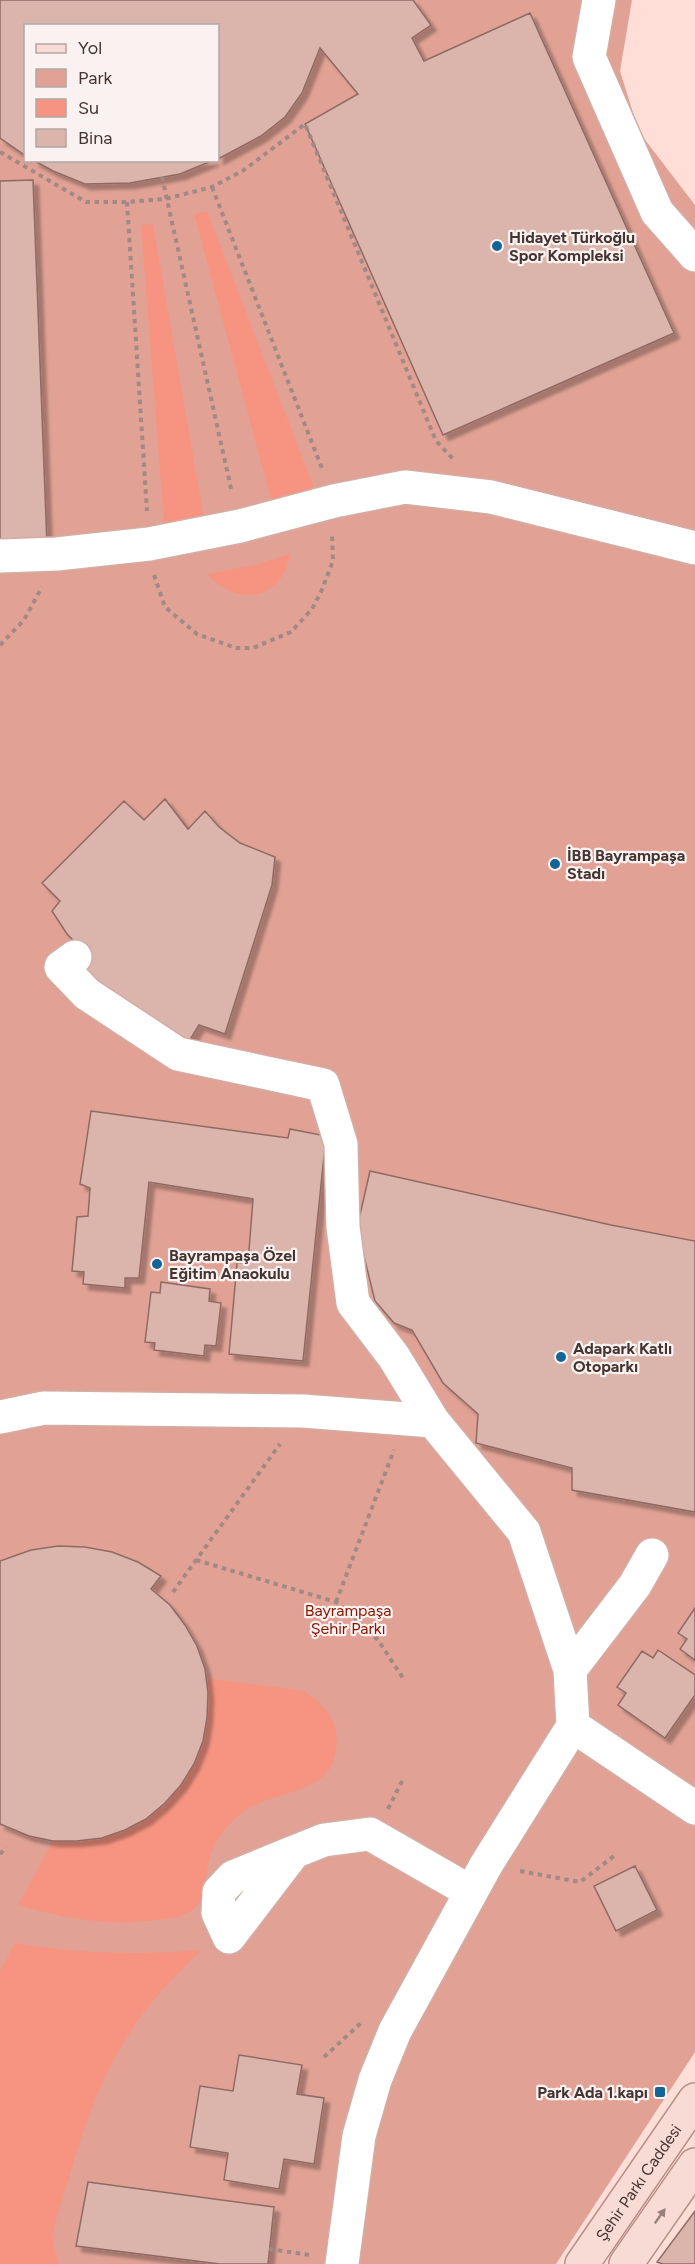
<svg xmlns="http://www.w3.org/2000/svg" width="695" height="2264" viewBox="0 0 695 2264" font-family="Figtree,sans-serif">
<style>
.green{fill:#e1a295;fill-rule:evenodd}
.water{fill:#f69481}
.building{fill:#dbb4ab;stroke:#8f6b64;stroke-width:1.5;filter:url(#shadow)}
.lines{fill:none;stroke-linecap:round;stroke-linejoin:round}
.minor-casing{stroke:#d3aca4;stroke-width:36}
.major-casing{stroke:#b79189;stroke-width:36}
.path{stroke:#a18984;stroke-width:4;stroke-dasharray:4.5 4.5;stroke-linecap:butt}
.minor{stroke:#fff;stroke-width:33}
.major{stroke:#f8dbd4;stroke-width:33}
.oneway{fill:#96807b}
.poi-dot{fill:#136597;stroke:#faf2f0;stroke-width:2}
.labels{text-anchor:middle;stroke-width:4.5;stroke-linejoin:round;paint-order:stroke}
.poi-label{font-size:16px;font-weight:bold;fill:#453532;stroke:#faf2f0;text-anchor:start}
.park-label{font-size:16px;fill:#881501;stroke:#faf2f0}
.street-label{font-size:16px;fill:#453532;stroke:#faf2f0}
</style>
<defs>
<filter id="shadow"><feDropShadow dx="5.5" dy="5.5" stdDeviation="1.5" flood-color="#0004"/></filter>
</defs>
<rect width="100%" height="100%" fill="#ffded7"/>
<path class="green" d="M 0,0 L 632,0 L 620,71 L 639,132 L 695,205 L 695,2052 L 556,2264 L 0,2264 ZM 26,26 L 218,26 L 218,160 L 26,160 Z"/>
<path class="water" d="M 207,211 L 314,487 L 272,503 L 194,214 Z
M 153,224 L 204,518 L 164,523 L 141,225 Z
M 290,554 C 283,601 235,607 207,574 L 255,565 Z
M 206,1678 L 304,1691 C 320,1701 334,1714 336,1733 C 343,1794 284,1788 249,1808 C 240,1813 232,1821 225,1829 C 219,1837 213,1847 210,1857 C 203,1879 210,1905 184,1915 C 176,1919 166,1919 157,1920 C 110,1927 63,1918 18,1905 L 53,1841 C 70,1841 87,1842 103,1837 C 174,1818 217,1750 206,1678 Z
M 15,1943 C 79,1954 137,1955 202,1950 C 127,2019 100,2074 71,2171 C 66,2191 55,2217 53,2237 C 53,2245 57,2256 59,2264 L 0,2264 L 0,1971 Z"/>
<path class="building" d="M 0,0 L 413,0 L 431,25 L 412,38 L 424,61 L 530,13 L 674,333 L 443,435 L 305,124 L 358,94 L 320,48 L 302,93 L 285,117 L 261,136 L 218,159 L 218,26 L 26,26 L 26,156 L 0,138 Z
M 33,160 L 214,160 L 180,174 L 130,183 L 85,184 L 53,171 Z
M 33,180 L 47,545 L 0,546 L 0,181 Z
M 165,799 L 188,829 L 205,811 L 219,827 L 240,843 L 275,857 L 272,885 L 225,1034 L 199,1025 L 188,1043 L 79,968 L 90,957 L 67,934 L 52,911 L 60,901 L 42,883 L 124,801 L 144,820 Z
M 91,1111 L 288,1138 L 290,1129 L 326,1136 L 303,1361 L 229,1354 L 237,1263 L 248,1263 L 253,1199 L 149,1182 L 139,1278 L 125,1278 L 125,1288 L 83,1284 L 84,1272 L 72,1271 L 77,1217 L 88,1216 L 90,1188 L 80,1184 Z
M 370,1171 L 611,1225 L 695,1241 L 695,1512 L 572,1490 L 572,1468 L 476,1443 L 478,1414 L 443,1383 L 412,1330 L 394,1323 L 375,1301 L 357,1228 Z
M 161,1282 L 210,1289 L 209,1301 L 221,1303 L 216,1346 L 205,1345 L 204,1356 L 154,1350 L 155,1343 L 145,1342 L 151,1292 L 160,1293 Z
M 58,1546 L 85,1547 L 112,1552 L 138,1562 L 161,1576 L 151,1589 L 170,1605 L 185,1625 L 197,1646 L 205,1669 L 208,1693 L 207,1718 L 203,1741 L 194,1764 L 181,1785 L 165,1803 L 146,1819 L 125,1830 L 102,1838 L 77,1841 L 53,1841 L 29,1836 L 0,1824 L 0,1561 L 31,1550 Z
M 695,1608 L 695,1660 L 680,1649 L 687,1639 L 678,1633 Z
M 658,1650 L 695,1675 L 695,1695 L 665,1738 L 618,1705 L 626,1693 L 617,1687 L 642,1651 L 653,1658 Z
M 635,1866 L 657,1910 L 616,1931 L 594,1886 Z
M 239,2055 L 302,2065 L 297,2094 L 324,2098 L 314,2164 L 284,2159 L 279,2189 L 224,2180 L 228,2153 L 190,2147 L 200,2086 L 233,2091 Z
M 88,2182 L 274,2207 L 268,2264 L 220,2264 L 76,2246 Z
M 695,2211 L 695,2264 L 663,2264 L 657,2262 Z"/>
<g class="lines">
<defs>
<path id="minor" d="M 599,0 L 589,57 L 657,212 L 695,255
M 0,556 L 57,554 L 149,544 L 240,526 L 334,501 L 405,487 L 491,497 L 695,548
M 75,957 L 61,967 L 87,994 L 178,1054 L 323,1085 L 341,1144 L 343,1227 L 353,1303 L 394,1357 L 433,1421 L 524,1532 L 570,1670 L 573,1726 L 486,1865 L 395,2031 L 375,2080 L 359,2136 L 342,2264
M 0,1417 L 44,1408 L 303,1411 L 433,1421
M 570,1670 L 635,1585 L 652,1555
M 573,1726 L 695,1808
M 294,1852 L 233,1877 L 219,1892 L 218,1913 L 229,1937 L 294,1852 L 324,1840 L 370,1834 L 471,1892"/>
<g id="major">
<path id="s1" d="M 582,2264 L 695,2100"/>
<path d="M 626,2264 L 695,2165"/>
</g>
</defs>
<use href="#minor" class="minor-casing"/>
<use href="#major" class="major-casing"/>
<path class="path" d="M 0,152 L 86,202 L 127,202 L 165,199 L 212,187 L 244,170 L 305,124 L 436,441 L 454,460
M 162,177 L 232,493
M 212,187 L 323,471
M 127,202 L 147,511
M 154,575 L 165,607 L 197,634 L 236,648 L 253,648 L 291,632 L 312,609 L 321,592 L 333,561 L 332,534
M 0,645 L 24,620 L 42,587
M 196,1560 L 336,1602 L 378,1640 L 403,1678
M 173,1592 L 280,1444
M 336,1602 L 394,1450
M 388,1809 L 404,1777
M 0,1854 L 6,1847
M 520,1871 L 580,1882 L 614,1856
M 324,2057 L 361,2023
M 269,2249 L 310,2255"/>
<use href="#minor" class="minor"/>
<use href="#major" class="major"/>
</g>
<defs><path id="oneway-solid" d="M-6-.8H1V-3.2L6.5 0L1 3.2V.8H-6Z" transform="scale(1.5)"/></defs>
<use class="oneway" href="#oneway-solid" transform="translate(660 2216) rotate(-55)"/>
<g class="poi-dot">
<circle cx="497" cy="246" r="6"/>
<circle cx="555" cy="864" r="6"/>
<circle cx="157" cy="1264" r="6"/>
<circle cx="561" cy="1357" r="6"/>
<rect x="654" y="2086" width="12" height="12" rx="3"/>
</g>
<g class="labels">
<g class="poi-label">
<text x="509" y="243">Hidayet Türkoğlu<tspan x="509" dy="18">Spor Kompleksi</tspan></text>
<text x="567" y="861">İBB Bayrampaşa<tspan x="567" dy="18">Stadı</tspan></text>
<text x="169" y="1261">Bayrampaşa Özel<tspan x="169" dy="18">Eğitim Anaokulu</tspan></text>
<text x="573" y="1354">Adapark Katlı<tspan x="573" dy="18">Otoparkı</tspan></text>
<text x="648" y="2098" text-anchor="end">Park Ada 1.kapı</text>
</g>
<g class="park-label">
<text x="348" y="1616">Bayrampaşa<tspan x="348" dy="18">Şehir Parkı</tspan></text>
</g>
<g class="street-label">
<text dy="6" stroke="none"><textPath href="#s1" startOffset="99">Şehir Parkı Caddesi</textPath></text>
</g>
</g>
<rect x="24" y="24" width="195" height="138" fill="#faf2f0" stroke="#b2a6a4" stroke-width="1.5"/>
<rect x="36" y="44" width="30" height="9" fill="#f8dbd4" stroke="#b2a6a4" stroke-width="1.5"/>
<text x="78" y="54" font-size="18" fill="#453532">Yol</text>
<rect x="36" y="69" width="30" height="18" fill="#e1a295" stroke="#b2a6a4" stroke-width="1.5"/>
<text x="78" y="84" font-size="18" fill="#453532">Park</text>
<rect x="36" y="99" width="30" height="18" fill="#f69481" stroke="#b2a6a4" stroke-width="1.5"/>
<text x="78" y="114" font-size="18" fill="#453532">Su</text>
<rect x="36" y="129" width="30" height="18" fill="#dbb4ab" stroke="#b2a6a4" stroke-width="1.5"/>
<text x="78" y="144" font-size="18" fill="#453532">Bina</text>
</svg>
